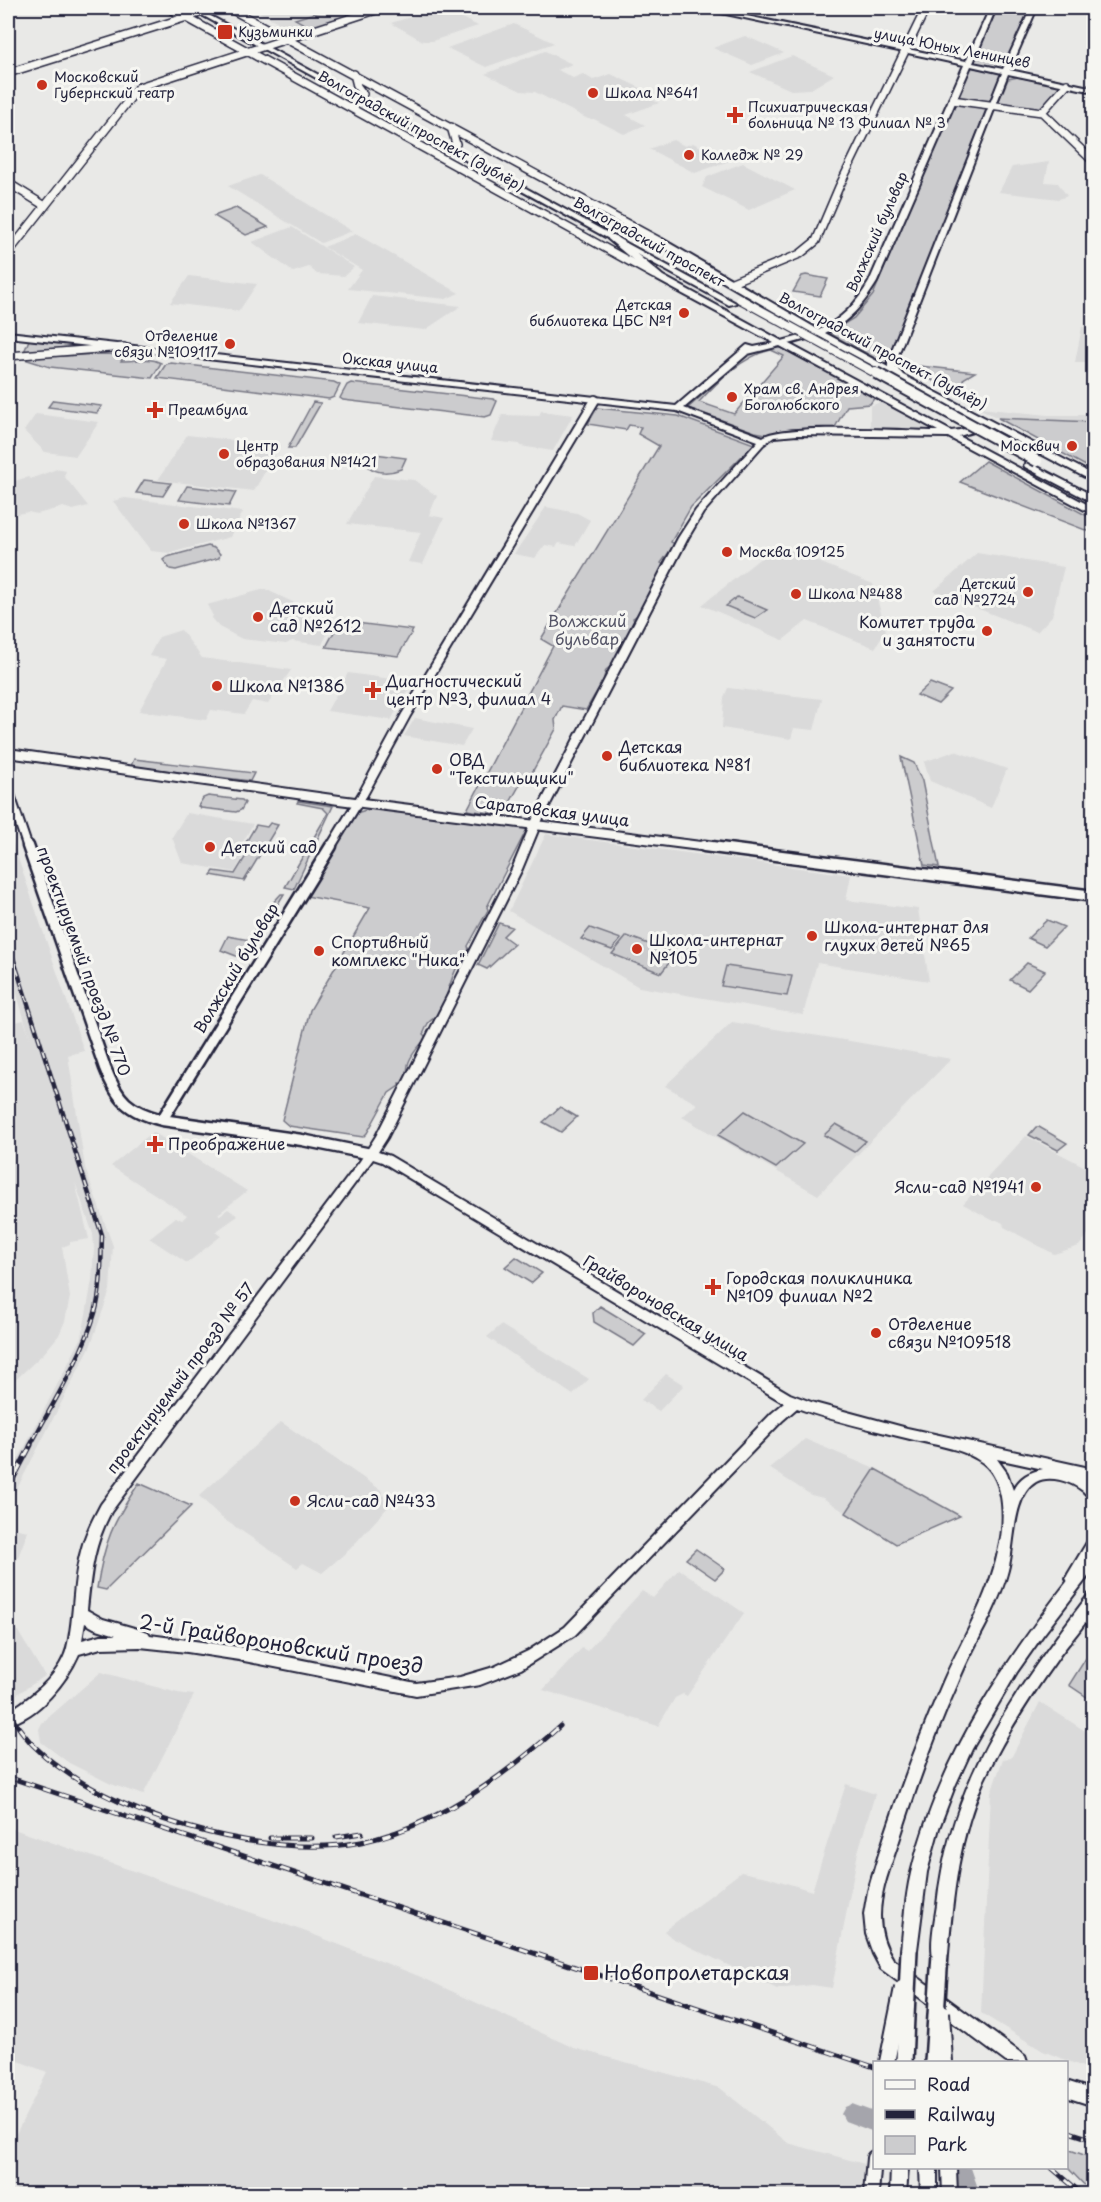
<svg xmlns="http://www.w3.org/2000/svg" width="1101" height="2202" viewBox="0 0 1101 2202" font-family="'Playpen Sans',sans-serif">
<style>
.built{fill:#dadada}
.green{fill:#ccccce;stroke:#777784;stroke-width:1.5;fill-rule:evenodd}
.lines{fill:none;stroke-linecap:round;stroke-linejoin:round}
.river{fill:#a5a5ac;fill-rule:evenodd}
.tertiary-far3-casing{stroke:#22223b;stroke-width:10}
.tertiary-far2-casing{stroke:#22223b;stroke-width:12}
.tertiary-far1-casing{stroke:#22223b;stroke-width:15}
.tertiary-casing{stroke:#22223b;stroke-width:18}
.secondary-casing{stroke:#22223b;stroke-width:4}
.primary-casing{stroke:#22223b;stroke-width:4}
.tertiary-far3{stroke:#f6f6f2;stroke-width:7}
.tertiary-far2{stroke:#f6f6f2;stroke-width:8}
.tertiary-far1{stroke:#f6f6f2;stroke-width:10}
.tertiary{stroke:#f6f6f2;stroke-width:14}
.secondary{fill:#f6f6f2;fill-rule:evenodd}
.primary{fill:#f6f6f2;fill-rule:evenodd}
.rail-far1-casing{stroke:#22223b;stroke-width:4.5}
.rail-casing{stroke:#22223b;stroke-width:5}
.rail-far1{stroke:#f6f6f2;stroke-width:2;stroke-dasharray:7;stroke-linecap:butt}
.rail{stroke:#f6f6f2;stroke-width:3;stroke-dasharray:9;stroke-linecap:butt}
.tertiary-bridge-casing{stroke:#22223b;stroke-width:18;stroke-linecap:butt}
.primary-bridge-far2-casing{stroke:#22223b;stroke-width:10;stroke-linecap:butt}
.primary-bridge-far1-casing{stroke:#22223b;stroke-width:14;stroke-linecap:butt}
.primary-bridge-casing{stroke:#22223b;stroke-width:20;stroke-linecap:butt}
.tertiary-bridge{stroke:#f6f6f2;stroke-width:14}
.primary-bridge-far2{stroke:#f6f6f2;stroke-width:8}
.primary-bridge-far1{stroke:#f6f6f2;stroke-width:10}
.primary-bridge{stroke:#f6f6f2;stroke-width:15}
.poi-dot{fill:#c8321e;stroke:#f6f6f2;stroke-width:2}
.labels{text-anchor:middle;stroke-width:6;stroke-linejoin:round;paint-order:stroke}
.far-poi-label{font-size:14px;fill:#22223b;stroke:#f6f6f2;text-anchor:start}
.far-street-label{font-size:14px;fill:#22223b;stroke:#f6f6f2}
.poi-label{font-size:16px;fill:#22223b;stroke:#f6f6f2;text-anchor:start}
.park-label{font-size:16px;fill:#555567;stroke:#f6f6f2}
.street-label{font-size:16px;fill:#22223b;stroke:#f6f6f2}
.near-street-label{font-size:20px;fill:#22223b;stroke:#f6f6f2}
.near-poi-label{font-size:20px;fill:#22223b;stroke:#f6f6f2;text-anchor:start}
</style>
<rect width="100%" height="100%" fill="#e9e9e7"/>
<filter id="ink" filterUnits="userSpaceOnUse"><feTurbulence type="fractalNoise" baseFrequency=".0167" numOctaves="2"/><feDisplacementMap in="SourceGraphic" scale="12" xChannelSelector="R" yChannelSelector="G"/><feConvolveMatrix kernelMatrix="1 2 1 2 8 2 1 2 1" color-interpolation-filters="sRGB"/></filter>
<g filter="url(#ink)">
<path class="built" d="M 251,8 L 329,8 L 293,19 L 308,29 L 290,34 L 272,24 L 278,22 Z
M 448,11 L 478,26 L 432,41 L 423,41 L 391,23 L 420,14 Z
M 514,24 L 554,43 L 486,67 L 447,48 Z
M 745,36 L 784,53 L 752,65 L 713,48 Z
M 545,51 L 572,64 L 558,70 L 573,78 L 583,74 L 593,80 L 611,74 L 651,93 L 645,96 L 659,103 L 626,115 L 645,125 L 624,134 L 594,119 L 588,119 L 535,92 L 521,91 L 485,74 Z
M 792,56 L 834,75 L 811,89 L 791,90 L 750,72 Z
M 673,140 L 685,146 L 693,143 L 729,161 L 695,173 L 649,149 Z
M 1049,162 L 1045,182 L 1058,183 L 1067,196 L 1059,199 L 999,192 L 1012,167 Z
M 743,163 L 795,190 L 749,210 L 702,187 L 707,177 Z
M 260,175 L 352,231 L 321,243 L 228,186 Z
M 292,227 L 354,267 L 344,276 L 317,274 L 309,267 L 293,272 L 252,242 Z
M 356,234 L 459,293 L 446,299 L 348,289 L 362,270 L 324,247 Z
M 189,276 L 257,284 L 239,311 L 170,303 Z
M 372,296 L 461,306 L 425,330 L 358,323 Z
M 1082,327 L 1093,328 L 1093,364 L 1075,362 Z
M 881,402 L 933,431 L 870,430 L 870,406 Z
M 979,408 L 1048,415 L 1093,415 L 1093,422 L 998,418 Z
M 541,411 L 573,415 L 553,451 L 520,446 L 520,444 L 491,441 L 502,415 L 539,416 Z
M 36,414 L 99,422 L 76,456 L 45,452 L 24,431 Z
M 187,435 L 280,445 L 254,491 L 158,480 Z
M 57,469 L 66,471 L 64,476 L 88,506 L 73,510 L 63,507 L 37,514 L 28,512 L 11,515 L 8,508 L 8,483 L 28,477 L 30,479 Z
M 374,476 L 414,480 L 437,496 L 429,515 L 444,518 L 423,564 L 408,562 L 421,532 L 347,524 Z
M 125,498 L 243,512 L 230,537 L 170,553 L 151,551 L 113,501 Z
M 546,507 L 577,513 L 590,520 L 575,546 L 559,543 L 556,547 L 545,545 L 535,558 L 514,554 Z
M 777,545 L 873,584 L 886,631 L 875,648 L 807,621 L 783,640 L 702,605 Z
M 977,553 L 1064,567 L 1052,616 L 1037,632 L 934,591 Z
M 265,589 L 305,608 L 301,615 L 309,622 L 331,626 L 322,645 L 292,641 L 286,644 L 242,639 L 219,627 L 211,618 L 213,616 L 207,605 Z
M 181,630 L 202,658 L 291,670 L 268,704 L 252,701 L 244,714 L 211,710 L 206,720 L 139,711 L 167,659 L 149,656 L 159,637 Z
M 348,673 L 413,682 L 391,720 L 327,711 Z
M 728,688 L 822,699 L 814,730 L 794,728 L 791,739 L 722,728 L 724,697 Z
M 415,718 L 472,729 L 462,746 L 404,736 Z
M 955,751 L 1007,769 L 991,808 L 930,781 L 924,762 Z
M 187,813 L 253,824 L 243,842 L 246,851 L 235,872 L 182,863 L 172,837 Z
M 8,829 L 84,1051 L 68,1055 L 85,1168 L 113,1246 L 110,1290 L 90,1347 L 8,1506 L 8,1479 L 82,1337 L 92,1280 L 94,1249 L 93,1234 L 75,1182 L 89,1239 L 70,1242 L 70,1244 L 62,1247 L 70,1297 L 65,1321 L 59,1335 L 45,1352 L 8,1387 L 8,999 L 15,1022 L 24,1020 L 30,1038 L 8,964 Z
M 546,834 L 851,875 L 846,900 L 918,909 L 929,981 L 817,963 L 803,1015 L 639,987 L 509,911 Z
M 732,1022 L 850,1041 L 951,1059 L 818,1195 L 682,1117 L 697,1104 L 665,1086 Z
M 153,1132 L 247,1191 L 218,1214 L 220,1215 L 228,1209 L 238,1216 L 215,1232 L 221,1236 L 187,1263 L 149,1238 L 176,1217 L 182,1220 L 187,1215 L 111,1166 Z
M 1026,1136 L 1093,1171 L 1093,1228 L 1079,1246 L 1054,1254 L 1004,1227 L 1003,1223 L 997,1220 L 992,1220 L 963,1204 Z
M 501,1325 L 589,1379 L 573,1395 L 487,1337 Z
M 666,1374 L 684,1385 L 659,1411 L 641,1400 Z
M 281,1422 L 381,1490 L 388,1507 L 350,1549 L 322,1573 L 303,1563 L 297,1568 L 222,1518 L 199,1496 Z
M 805,1439 L 875,1469 L 846,1513 L 823,1498 L 811,1495 L 769,1468 Z
M 8,1527 L 28,1531 L 8,1583 Z
M 679,1569 L 744,1613 L 687,1696 L 683,1694 L 675,1698 L 658,1726 L 543,1690 L 582,1648 L 587,1651 L 642,1591 L 653,1598 Z
M 8,1615 L 45,1676 L 8,1700 Z
M 101,1672 L 178,1693 L 194,1695 L 143,1795 L 111,1784 L 69,1763 L 41,1742 L 39,1729 L 42,1723 Z
M 1040,1702 L 1093,1736 L 1093,2071 L 1043,2051 L 981,2013 L 991,1793 L 1003,1759 L 1011,1758 Z
M 846,1784 L 875,1794 L 858,1852 L 832,1988 L 812,1985 L 777,1989 L 672,1938 L 664,1931 L 741,1872 L 767,1877 L 812,1891 Z
M 8,1827 L 312,1934 L 421,1977 L 574,2048 L 720,2088 L 788,2143 L 868,2165 L 865,2194 L 19,2194 L 8,2177 L 8,2150 L 47,2072 L 8,2057 Z"/>
<path class="green" d="M 331,8 L 377,8 L 311,28 L 295,19 Z
M 998,8 L 1030,8 L 1004,69 L 972,63 Z
M 971,67 L 1003,74 L 989,104 L 956,99 Z
M 1018,77 L 1058,85 L 1060,87 L 1039,111 L 997,105 L 1008,79 Z
M 955,102 L 988,106 L 886,364 L 829,333 L 854,318 L 873,295 Z
M 236,208 L 268,227 L 246,235 L 214,216 Z
M 806,275 L 828,279 L 820,296 L 793,292 L 802,276 Z
M 29,340 L 97,347 L 24,352 Z
M 774,347 L 782,348 L 875,397 L 870,404 L 847,406 L 834,429 L 792,429 L 766,434 L 755,432 L 688,408 L 750,352 ZM 771,350 L 784,356 L 734,414 L 699,402 C 718,381 743,356 771,350 Z
M 104,354 L 125,355 L 121,361 C 135,362 147,356 161,363 L 152,378 L 50,367 L 21,358 Z
M 171,363 L 334,382 L 340,385 L 334,397 L 329,399 L 157,378 L 166,364 Z
M 901,364 L 975,372 L 963,379 L 970,400 Z
M 351,383 L 493,399 L 497,401 L 491,415 L 485,417 L 343,400 L 340,398 L 347,385 Z
M 53,400 L 102,406 L 97,413 L 48,407 Z
M 313,402 L 321,403 L 295,448 L 288,448 Z
M 597,408 L 678,416 L 754,444 L 691,507 L 671,542 L 675,544 L 661,563 L 664,565 L 656,580 L 656,584 L 651,589 L 641,613 L 633,618 L 635,624 C 631,634 614,666 606,670 L 603,681 L 586,710 L 562,706 L 555,720 L 556,729 L 530,776 L 527,780 L 522,781 L 503,815 L 467,810 L 553,646 L 541,639 L 659,446 L 638,434 L 641,427 L 629,425 L 626,430 L 588,424 Z
M 998,418 L 1093,422 L 1093,470 Z
M 375,454 L 406,458 L 401,469 C 391,473 377,474 369,467 Z
M 985,461 L 1093,519 L 1093,533 L 960,482 Z
M 144,480 L 171,483 L 163,496 L 136,493 Z
M 187,486 L 236,492 L 229,506 L 179,500 Z
M 208,546 L 214,548 L 220,554 L 219,558 L 176,570 L 170,569 L 163,560 L 167,557 Z
M 737,597 L 767,610 L 755,618 L 726,606 Z
M 340,621 L 413,630 L 398,656 L 326,647 Z
M 930,683 L 951,691 L 938,704 L 917,695 Z
M 901,757 L 914,763 L 922,781 L 939,867 L 924,865 Z
M 134,759 L 254,773 L 250,781 L 131,766 Z
M 208,796 L 242,800 L 245,803 L 241,810 L 236,812 L 201,808 L 198,806 L 203,798 Z
M 298,801 L 333,806 L 294,889 L 285,887 L 328,813 L 323,808 L 297,803 Z
M 373,808 L 528,827 L 487,907 L 488,910 L 468,946 L 469,950 C 455,961 448,993 442,1008 C 440,1015 433,1018 429,1022 C 427,1024 425,1031 423,1034 L 427,1038 C 420,1044 410,1056 408,1065 C 407,1073 407,1076 402,1083 L 399,1083 L 399,1086 L 389,1093 L 367,1133 L 363,1137 L 289,1126 L 282,1120 L 310,1010 L 370,908 L 306,896 L 356,813 Z
M 270,823 L 278,825 L 244,881 L 211,875 L 214,871 L 235,874 L 249,851 L 246,842 L 256,825 L 267,827 Z
M 281,894 L 284,894 L 244,959 L 221,950 L 228,936 L 249,940 L 269,907 Z
M 1047,920 L 1064,927 L 1045,946 L 1028,938 Z
M 499,923 L 512,927 L 503,936 L 514,944 L 487,969 L 478,965 Z
M 590,928 L 621,939 L 612,950 L 581,939 Z
M 627,936 L 676,954 L 661,973 L 612,954 Z
M 1027,963 L 1045,971 L 1028,989 L 1010,980 Z
M 726,966 L 792,976 L 787,996 L 721,986 Z
M 560,1107 L 577,1117 L 561,1132 L 543,1122 Z
M 745,1111 L 803,1144 L 776,1168 L 718,1135 Z
M 836,1124 L 866,1141 L 854,1152 L 824,1135 Z
M 1036,1127 L 1039,1127 L 1067,1143 L 1058,1150 L 1029,1135 Z
M 516,1257 L 542,1273 L 531,1283 L 505,1267 Z
M 600,1306 L 646,1334 L 634,1346 L 594,1322 L 593,1313 Z
M 875,1469 L 960,1516 L 896,1544 L 846,1513 Z
M 139,1483 L 191,1506 L 106,1590 L 97,1588 C 104,1542 113,1522 139,1483 Z
M 696,1549 L 725,1569 L 715,1579 L 686,1559 Z
M 1093,1647 L 1093,1659 L 1088,1668 L 1093,1679 L 1093,1686 L 1090,1693 L 1093,1701 L 1069,1685 Z
M 1067,2149 L 1093,2158 L 1093,2194 L 1067,2167 Z"/>
<g class="lines">
<path class="river" d="M 852,2104 L 874,2112 L 874,2132 L 845,2121 L 841,2114 L 845,2107 Z
M 950,2168 L 971,2168 L 980,2194 L 958,2194 Z"/>
<defs>
<path id="tertiary-far3" d="M 169,8 L 654,275
M 229,8 L 661,242
M 8,73 L 216,8
M 354,74 L 357,86 L 363,94
M 952,100 L 1042,112 L 1094,162
M 1042,112 L 1067,84
M 451,127 L 456,144
M 8,183 L 42,204 L 43,208
M 8,253 L 139,87 L 382,8
M 732,282 L 800,254 L 816,241 L 839,187 L 926,8
M 8,356 L 124,347"/>
<path id="tertiary-far2" d="M 8,753 L 339,800 L 716,848
M 8,789 L 28,848
M 330,848 L 363,794 L 406,715 L 595,400"/>
<path id="tertiary-far1" d="M 28,846 L 105,1068 C 118,1101 128,1111 162,1120 L 302,1140 L 371,1154
M 704,846 L 1094,896
M 162,1120 L 331,846"/>
<path id="tertiary" d="M 949,2168 L 950,2194
M 871,2194 L 874,2158"/>
<path id="secondary" d="M 698,8 L 708,8 L 966,61 L 990,8 L 996,8 L 973,63 L 1003,69 L 1031,8 L 1037,8 L 1010,70 L 1094,88 L 1094,92 L 1008,74 L 896,360 L 896,367 L 903,375 L 1094,475 L 1094,482 L 984,424 L 976,431 L 959,436 L 1094,508 L 1094,515 L 948,437 L 797,435 L 774,437 L 763,445 L 703,513 L 688,538 L 544,816 L 522,869 L 387,1138 L 378,1152 L 390,1156 L 790,1394 L 814,1403 L 907,1428 L 1094,1469 L 1094,1480 L 1086,1479 L 1094,1484 L 1094,1500 C 1088,1498 1087,1495 1083,1491 C 1072,1482 1050,1474 1036,1482 C 1012,1496 1015,1545 1008,1570 C 1004,1586 997,1602 990,1617 C 979,1639 967,1660 958,1683 C 935,1734 916,1787 899,1841 C 891,1865 880,1890 880,1916 C 880,1932 884,1945 893,1959 L 1025,2056 L 1027,2062 L 1006,2062 L 881,1969 L 873,1954 L 866,1934 L 864,1914 L 868,1891 C 888,1820 914,1749 943,1682 C 962,1639 988,1599 998,1552 C 1005,1525 1007,1482 983,1463 C 961,1447 933,1445 906,1438 C 870,1429 832,1421 797,1408 L 782,1421 L 575,1635 L 521,1669 L 480,1685 L 416,1695 L 239,1660 L 187,1652 L 140,1647 L 101,1648 L 79,1654 C 66,1683 39,1716 8,1725 L 8,1712 C 30,1698 60,1675 67,1648 C 75,1616 72,1582 81,1551 C 85,1534 93,1519 101,1504 L 360,1161 L 376,1136 L 512,869 L 534,816 L 678,538 L 696,510 L 758,441 L 677,411 L 8,337 L 8,332 L 676,406 L 747,345 L 754,347 L 774,343 L 657,280 L 608,239 L 608,235 L 614,235 L 663,276 L 782,341 L 811,333 L 658,244 L 589,221 L 589,217 L 595,217 L 664,240 L 819,330 C 842,319 856,304 869,282 L 964,65 ZM 971,66 L 1002,73 L 888,360 L 888,367 L 825,333 C 849,322 863,305 877,282 ZM 818,336 L 977,421 C 971,429 961,430 951,431 L 789,344 ZM 780,346 L 938,431 C 906,431 784,423 763,437 L 684,408 L 748,354 ZM 373,1159 L 382,1162 L 784,1403 L 772,1413 L 565,1627 L 528,1651 L 494,1667 L 460,1677 L 416,1683 L 239,1647 L 150,1635 L 148,1632 L 103,1619 L 87,1610 C 91,1573 93,1546 111,1512 ZM 997,1459 L 1043,1469 C 1029,1472 1020,1477 1013,1490 L 1007,1473 ZM 85,1623 L 94,1628 L 116,1635 L 101,1635 L 82,1640 Z
M 1094,1537 L 1094,1556 L 1078,1582 L 1073,1584 L 1068,1582 L 1066,1578 L 1068,1574 L 1089,1539 Z
M 1066,2081 L 1094,2090 L 1094,2106 L 1066,2097 Z"/>
<path id="primary" d="M 189,8 L 196,8 L 736,303 L 729,305 Z
M 1028,462 L 1094,496 L 1094,503 L 1025,467 L 1024,465 Z
M 1094,1552 L 1094,1569 L 1043,1635 L 1017,1672 L 972,1749 L 955,1786 L 939,1828 L 927,1872 L 917,1950 L 915,1955 L 909,1958 L 903,1955 L 901,1950 C 904,1924 905,1898 911,1873 C 940,1752 1012,1650 1089,1554 Z
M 1094,1592 C 1094,1597 1095,1606 1093,1610 C 1089,1621 1065,1647 1058,1658 C 1030,1697 1004,1737 984,1780 C 959,1836 953,1894 948,1954 L 946,1959 L 940,1962 L 934,1959 C 929,1947 935,1919 937,1905 C 950,1780 1015,1691 1089,1594 Z
M 891,2168 L 908,2168 L 906,2194 L 890,2194 Z
M 920,2168 L 937,2168 L 937,2194 L 921,2194 Z"/>
</defs>
<use href="#tertiary-far3" class="tertiary-far3-casing"/>
<use href="#tertiary-far2" class="tertiary-far2-casing"/>
<use href="#tertiary-far1" class="tertiary-far1-casing"/>
<use href="#tertiary" class="tertiary-casing"/>
<use href="#secondary" class="secondary-casing"/>
<use href="#primary" class="primary-casing"/>
<use href="#tertiary-far3" class="tertiary-far3"/>
<use href="#tertiary-far2" class="tertiary-far2"/>
<use href="#tertiary-far1" class="tertiary-far1"/>
<use href="#tertiary" class="tertiary"/>
<use href="#secondary" class="secondary"/>
<use href="#primary" class="primary"/>
<defs>
<path id="rail-far1" d="M 8,942 L 102,1235 C 101,1261 102,1288 95,1313 C 82,1358 52,1404 30,1446"/>
<path id="rail" d="M 8,1489 L 31,1445
M 8,1714 C 17,1724 24,1736 34,1746 C 103,1815 266,1861 361,1842 C 436,1827 505,1776 560,1726
M 8,1777 L 874,2067
M 336,1837 L 362,1833
M 270,1838 L 312,1838
M 1066,2131 L 1094,2140
M 1052,2168 L 1082,2194"/>
</defs>
<use href="#rail-far1" class="rail-far1-casing"/>
<use href="#rail" class="rail-casing"/>
<use href="#rail-far1" class="rail-far1"/>
<use href="#rail" class="rail"/>
<defs>
<path id="tertiary-bridge" d="M 942,2012 L 945,2062
M 887,2062 L 902,1988"/>
<path id="primary-bridge-far2" d="M 740,299 L 879,375"/>
<path id="primary-bridge-far1" d="M 876,373 L 1037,461"/>
<path id="primary-bridge" d="M 904,2062 L 909,1950
M 933,2062 L 940,1954"/>
</defs>
<use href="#tertiary-bridge" class="tertiary-bridge-casing"/>
<use href="#primary-bridge-far2" class="primary-bridge-far2-casing"/>
<use href="#primary-bridge-far1" class="primary-bridge-far1-casing"/>
<use href="#primary-bridge" class="primary-bridge-casing"/>
<use href="#tertiary-bridge" class="tertiary-bridge"/>
<use href="#primary-bridge-far2" class="primary-bridge-far2"/>
<use href="#primary-bridge-far1" class="primary-bridge-far1"/>
<use href="#primary-bridge" class="primary-bridge"/>
</g>
</g>
<g class="poi-dot">
<rect x="217" y="24" width="16" height="16" rx="3"/>
<circle cx="42" cy="85" r="6"/>
<circle cx="593" cy="93" r="6"/>
<path d="M732 106h6v6h6v6h-6v6h-6v-6h-6v-6h6z"/>
<circle cx="689" cy="155" r="6"/>
<circle cx="684" cy="313" r="6"/>
<circle cx="230" cy="344" r="6"/>
<circle cx="732" cy="397" r="6"/>
<path d="M152 401h6v6h6v6h-6v6h-6v-6h-6v-6h6z"/>
<circle cx="1072" cy="446" r="6"/>
<circle cx="224" cy="454" r="6"/>
<circle cx="184" cy="524" r="6"/>
<circle cx="727" cy="552" r="6"/>
<circle cx="1028" cy="592" r="6"/>
<circle cx="796" cy="594" r="6"/>
<circle cx="258" cy="617" r="6"/>
<circle cx="987" cy="631" r="6"/>
<circle cx="217" cy="686" r="6"/>
<path d="M370 681h6v6h6v6h-6v6h-6v-6h-6v-6h6z"/>
<circle cx="607" cy="756" r="6"/>
<circle cx="437" cy="769" r="6"/>
<circle cx="210" cy="847" r="6"/>
<circle cx="812" cy="936" r="6"/>
<circle cx="637" cy="949" r="6"/>
<circle cx="319" cy="951" r="6"/>
<path d="M152 1135h6v6h6v6h-6v6h-6v-6h-6v-6h6z"/>
<circle cx="1036" cy="1187" r="6"/>
<path d="M710 1278h6v6h6v6h-6v6h-6v-6h-6v-6h6z"/>
<circle cx="876" cy="1333" r="6"/>
<circle cx="295" cy="1501" r="6"/>
<rect x="583" y="1965" width="16" height="16" rx="3"/>
</g>
<g class="labels">
<g class="far-poi-label">
<text x="238" y="37">Кузьминки</text>
<text x="54" y="82">Московский<tspan x="54" dy="16">Губернский театр</tspan></text>
<text x="605" y="98">Школа №641</text>
<text x="748" y="112">Психиатрическая<tspan x="748" dy="16">больница № 13 Филиал № 3</tspan></text>
<text x="701" y="160">Колледж № 29</text>
<text x="672" y="310" text-anchor="end">Детская<tspan x="672" dy="16">библиотека ЦБС №1</tspan></text>
<text x="218" y="341" text-anchor="end">Отделение<tspan x="218" dy="16">связи №109117</tspan></text>
<text x="744" y="394">Храм св. Андрея<tspan x="744" dy="16">Боголюбского</tspan></text>
<text x="168" y="415">Преамбула</text>
<text x="236" y="451">Центр<tspan x="236" dy="16">образования №1421</tspan></text>
<text x="1060" y="451" text-anchor="end">Москвич</text>
<text x="196" y="529">Школа №1367</text>
<text x="739" y="557">Москва 109125</text>
<text x="1016" y="589" text-anchor="end">Детский<tspan x="1016" dy="16">сад №2724</tspan></text>
<text x="808" y="599">Школа №488</text>
</g>
<g class="far-street-label">
<text transform="translate(952 48) rotate(11)" y="5">улица Юных Ленинцев</text>
<text transform="translate(421 131) rotate(29)" y="5">Волгоградский проспект (дублёр)</text>
<text transform="translate(877 232) rotate(-66)" y="5">Волжский бульвар</text>
<text transform="translate(649 242) rotate(29)" y="5">Волгоградский проспект</text>
<text transform="translate(883 351) rotate(28)" y="5">Волгоградский проспект (дублёр)</text>
<text transform="translate(390 363) rotate(6)" y="5">Окская улица</text>
</g>
<g class="poi-label">
<text x="270" y="614">Детский<tspan x="270" dy="18">сад №2612</tspan></text>
<text x="975" y="628" text-anchor="end">Комитет труда<tspan x="975" dy="18">и занятости</tspan></text>
<text x="386" y="687">Диагностический<tspan x="386" dy="18">центр №3, филиал 4</tspan></text>
<text x="229" y="692">Школа №1386</text>
<text x="619" y="753">Детская<tspan x="619" dy="18">библиотека №81</tspan></text>
<text x="449" y="766">ОВД<tspan x="449" dy="18">"Текстильщики"</tspan></text>
<text x="222" y="853">Детский сад</text>
<text x="824" y="933">Школа-интернат для<tspan x="824" dy="18">глухих детей №65</tspan></text>
<text x="649" y="946">Школа-интернат<tspan x="649" dy="18">№105</tspan></text>
<text x="331" y="948">Спортивный<tspan x="331" dy="18">комплекс "Ника"</tspan></text>
<text x="168" y="1150">Преображение</text>
<text x="1024" y="1193" text-anchor="end">Ясли-сад №1941</text>
<text x="726" y="1284">Городская поликлиника<tspan x="726" dy="18">№109 филиал №2</tspan></text>
<text x="888" y="1330">Отделение<tspan x="888" dy="18">связи №109518</tspan></text>
<text x="307" y="1507">Ясли-сад №433</text>
</g>
<g class="park-label">
<text x="587" y="627">Волжский<tspan x="587" dy="18">бульвар</tspan></text>
</g>
<g class="street-label">
<text transform="translate(552 811) rotate(7)" y="6">Саратовская улица</text>
<text transform="translate(84 961) rotate(70)" y="6">проектируемый проезд № 770</text>
<text transform="translate(236 968) rotate(-59)" y="6">Волжский бульвар</text>
<text transform="translate(666 1308) rotate(31)" y="6">Грайвороновская улица</text>
<text transform="translate(180 1378) rotate(-53)" y="6">проектируемый проезд № 57</text>
</g>
<g class="near-street-label">
<text transform="translate(281 1644) rotate(9)" y="7">2-й Грайвороновский проезд</text>
</g>
<g class="near-poi-label">
<text x="604" y="1980">Новопролетарская</text>
</g>
</g>
<rect width="1101" height="2202" fill="none" stroke="#f6f6f2" stroke-width="30"/>
<rect x="15" y="15" width="1071" height="2172" fill="none" stroke="#22223b" stroke-width="2" filter="url(#ink)"/>
<rect x="873" y="2061" width="195" height="108" fill="#f6f6f2" stroke="#a1a1a9" stroke-width="1.5"/>
<rect x="885" y="2080" width="30" height="9" fill="#f6f6f2" stroke="#a1a1a9" stroke-width="1.5"/>
<text x="927" y="2091" font-size="18" fill="#22223b">Road</text>
<rect x="885" y="2110" width="30" height="9" fill="#22223b" stroke="#a1a1a9" stroke-width="1.5"/>
<text x="927" y="2121" font-size="18" fill="#22223b">Railway</text>
<rect x="885" y="2136" width="30" height="18" fill="#ccccce" stroke="#a1a1a9" stroke-width="1.5"/>
<text x="927" y="2151" font-size="18" fill="#22223b">Park</text>
</svg>
